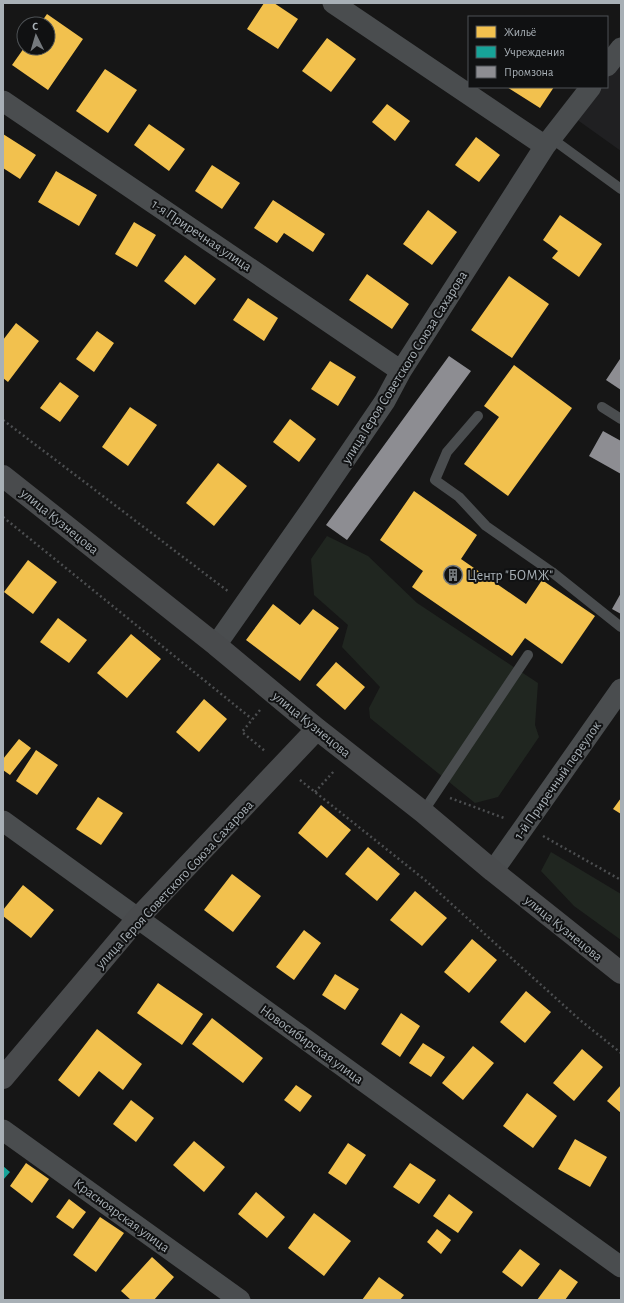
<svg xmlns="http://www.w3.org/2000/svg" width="624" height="1303" viewBox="0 0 624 1303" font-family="'Alegreya Sans',sans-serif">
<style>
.built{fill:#202022}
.green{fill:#202620}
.homes{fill:#f2c14e}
.public{fill:#17a398}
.industry{fill:#8d8d92}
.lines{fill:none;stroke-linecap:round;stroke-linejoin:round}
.path{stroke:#4c4e50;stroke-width:2.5;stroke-dasharray:2 3;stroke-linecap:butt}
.lane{stroke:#4a4d4f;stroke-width:10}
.street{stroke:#4a4d4f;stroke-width:21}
.secondary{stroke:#494b4d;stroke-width:22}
.labels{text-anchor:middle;stroke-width:4;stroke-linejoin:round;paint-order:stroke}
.street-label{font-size:14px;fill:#a8b0b6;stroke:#101112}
.poi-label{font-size:14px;fill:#a8b0b6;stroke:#101112;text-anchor:start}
</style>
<rect width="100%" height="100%" fill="#161616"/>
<path class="built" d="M 621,52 L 621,151 L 572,116 L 594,87 L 607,87 L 607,70 Z"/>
<path class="green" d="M 327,536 L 368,556 L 417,603 L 538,683 L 535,725 L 539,737 L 498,797 L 475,803 L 370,718 L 369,708 L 380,687 L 342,647 L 348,625 L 314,595 L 311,559 Z
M 551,852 L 621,894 L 621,940 L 574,906 L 541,871 Z"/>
<path class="homes" d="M 264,3 L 274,3 L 298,19 L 278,49 L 247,29 Z
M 47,14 L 83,39 L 48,90 L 12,65 L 24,48 L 48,48 L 48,24 L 40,24 Z
M 327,38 L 356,59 L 331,92 L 302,71 Z
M 105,69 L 137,90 L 108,133 L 76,111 Z
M 507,87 L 554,87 L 540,108 Z
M 387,104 L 410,121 L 395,141 L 372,122 Z
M 149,124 L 185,149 L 169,171 L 134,145 Z
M 3,134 L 36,155 L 20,179 L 3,168 Z
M 476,137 L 500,155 L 479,182 L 455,165 Z
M 212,165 L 240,183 L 222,209 L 195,191 Z
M 56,171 L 97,195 L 79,226 L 38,202 Z
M 273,200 L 325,234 L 313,252 L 284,233 L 277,243 L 254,228 Z
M 428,210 L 457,232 L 432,265 L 403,244 Z
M 560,215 L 602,244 L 579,277 L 552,258 L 558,251 L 543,240 Z
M 134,222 L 156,235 L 137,267 L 115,254 Z
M 185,255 L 216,279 L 195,305 L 164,281 Z
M 367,274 L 409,304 L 392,329 L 349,300 Z
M 509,276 L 549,304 L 512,358 L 471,330 Z
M 248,298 L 278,318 L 264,341 L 233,320 Z
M 16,323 L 39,341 L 8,382 L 3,378 L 3,340 Z
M 97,331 L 114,343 L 94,372 L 76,359 Z
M 330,361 L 356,377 L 338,406 L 311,389 Z
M 514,365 L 572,408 L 508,496 L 464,464 L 499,417 L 484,406 Z
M 60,382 L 79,396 L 60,422 L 40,408 Z
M 130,407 L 157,425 L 128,466 L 102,447 Z
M 290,419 L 316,439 L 299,462 L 273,442 Z
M 218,463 L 247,486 L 214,526 L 186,503 Z
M 414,491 L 477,535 L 461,559 L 526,604 L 542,580 L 595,616 L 562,664 L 525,638 L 512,656 L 412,587 L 423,571 L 380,540 Z
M 28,560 L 57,582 L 33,614 L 4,592 Z
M 273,604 L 300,625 L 313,609 L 339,628 L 300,681 L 246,640 Z
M 58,618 L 87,640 L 69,663 L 40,642 Z
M 131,634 L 161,659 L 127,698 L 97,673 Z
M 336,662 L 365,687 L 345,710 L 316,685 Z
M 204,699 L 227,719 L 199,752 L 176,732 Z
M 19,739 L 31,748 L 10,775 L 3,770 L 3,759 Z
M 36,750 L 58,765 L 37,795 L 16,781 Z
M 98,797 L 123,813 L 101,845 L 76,829 Z
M 621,798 L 621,814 L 613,809 Z
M 321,805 L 351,830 L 327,858 L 298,833 Z
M 368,847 L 400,874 L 377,901 L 345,874 Z
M 232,874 L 261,896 L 233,932 L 204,910 Z
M 23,885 L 54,910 L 31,938 L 3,916 L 3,910 Z
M 415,891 L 447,918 L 422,946 L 390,920 Z
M 304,930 L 321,943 L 294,980 L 276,967 Z
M 472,939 L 497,960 L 469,993 L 444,972 Z
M 335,974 L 359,989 L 345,1010 L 322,995 Z
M 158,983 L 203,1014 L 182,1045 L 137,1013 Z
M 526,991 L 551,1012 L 525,1043 L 500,1022 Z
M 401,1013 L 420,1026 L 400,1057 L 381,1044 Z
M 212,1018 L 263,1058 L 243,1083 L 192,1044 Z
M 97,1029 L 142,1064 L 123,1090 L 99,1071 L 79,1097 L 58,1080 Z
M 423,1043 L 445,1057 L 431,1077 L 409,1063 Z
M 473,1046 L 494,1063 L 463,1100 L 442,1083 Z
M 582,1049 L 603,1067 L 574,1101 L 553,1083 Z
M 296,1085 L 312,1096 L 300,1112 L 284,1100 Z
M 621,1085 L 621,1113 L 607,1101 Z
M 527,1093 L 557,1116 L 533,1148 L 503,1126 Z
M 131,1100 L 154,1118 L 136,1142 L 113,1124 Z
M 575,1139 L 607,1157 L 590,1187 L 558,1169 Z
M 194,1141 L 225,1167 L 204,1192 L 173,1165 Z
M 348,1143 L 366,1155 L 346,1185 L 328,1173 Z
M 26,1163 L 49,1179 L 32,1203 L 10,1186 Z
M 410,1163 L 436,1180 L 419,1204 L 393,1187 Z
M 256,1192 L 285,1217 L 267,1238 L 238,1214 Z
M 449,1194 L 473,1212 L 458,1233 L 433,1216 Z
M 69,1199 L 86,1212 L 73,1229 L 56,1217 Z
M 314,1213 L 351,1241 L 324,1276 L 288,1248 Z
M 100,1217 L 124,1233 L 96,1272 L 73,1255 Z
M 437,1229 L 451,1240 L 441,1254 L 427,1242 Z
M 520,1249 L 540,1264 L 522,1287 L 502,1272 Z
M 152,1257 L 174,1277 L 154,1300 L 131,1300 L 121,1291 Z
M 560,1269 L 578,1282 L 565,1300 L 537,1300 Z
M 379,1277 L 404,1295 L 400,1300 L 362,1300 Z"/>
<path class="public" d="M 3,1166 L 10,1172 L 3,1180 Z"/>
<path class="industry" d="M 449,356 L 471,371 L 347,540 L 326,525 Z
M 620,359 L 621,360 L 621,390 L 606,380 Z
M 603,431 L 621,441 L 621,474 L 589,456 Z
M 621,593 L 621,614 L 612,609 Z"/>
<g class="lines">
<path class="path" d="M 3,420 L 229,592
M 3,517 L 252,719
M 260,710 L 242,732 L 265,751
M 300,780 L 425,880 L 580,1020 L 621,1053
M 315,792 L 335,770
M 450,798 L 504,818
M 543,836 L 621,880"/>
<path class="lane" d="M 551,138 L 621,189
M 602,407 L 621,419
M 478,416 L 447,452 L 435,480 L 459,497 L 486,526 L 552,572 L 621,627
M 423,812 L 528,655"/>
<path class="street" d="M 333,3 L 545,146
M 607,66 L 621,48
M 3,101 L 401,371
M 216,645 L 312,508 L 385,401 L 401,371 L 545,146 L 591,87
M 3,821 L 621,1267
M 493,871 L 621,689
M 3,1130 L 240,1300"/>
<path class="secondary" d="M 3,476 L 216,645 L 317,729 L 423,812 L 493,871 L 621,973
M 3,1078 L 137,919 L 317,729"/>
</g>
<defs>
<symbol id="building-ring" viewBox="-11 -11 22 22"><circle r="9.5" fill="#101112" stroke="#757a7e" stroke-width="1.5"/><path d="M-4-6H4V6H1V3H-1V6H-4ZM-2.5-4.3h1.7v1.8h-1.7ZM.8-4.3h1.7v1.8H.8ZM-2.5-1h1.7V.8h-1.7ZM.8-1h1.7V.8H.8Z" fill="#757a7e"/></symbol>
</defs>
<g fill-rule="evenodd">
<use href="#building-ring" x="442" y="564" width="22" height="22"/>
</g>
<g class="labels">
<g class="street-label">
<text transform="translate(202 235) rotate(34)" y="5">1-я Приречная улица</text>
<text transform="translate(404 367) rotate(-58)" y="5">улица Героя Советского Союза Сахарова</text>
<text transform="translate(60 521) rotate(39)" y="5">улица Кузнецова</text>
<text transform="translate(312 724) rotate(39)" y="5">улица Кузнецова</text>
<text transform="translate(557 780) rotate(-55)" y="5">1-й Приречный переулок</text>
<text transform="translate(174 884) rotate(-47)" y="5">улица Героя Советского Союза Сахарова</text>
<text transform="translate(564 928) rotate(39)" y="5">улица Кузнецова</text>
<text transform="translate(312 1044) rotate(36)" y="5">Новосибирская улица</text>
<text transform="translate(122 1215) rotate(36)" y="5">Красноярская улица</text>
</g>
<g class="poi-label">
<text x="467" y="580">Центр "БОМЖ"</text>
</g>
</g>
<rect width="624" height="1303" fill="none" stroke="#a8b0b6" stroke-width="8"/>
<rect x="468" y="16" width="140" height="72" fill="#101112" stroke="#4d5154"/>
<rect x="476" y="26" width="20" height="12" fill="#f2c14e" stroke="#4d5154"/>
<text x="504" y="36" font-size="12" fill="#a8b0b6">Жильё</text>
<rect x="476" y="46" width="20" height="12" fill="#17a398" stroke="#4d5154"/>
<text x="504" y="56" font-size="12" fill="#a8b0b6">Учреждения</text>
<rect x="476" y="66" width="20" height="12" fill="#8d8d92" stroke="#4d5154"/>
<text x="504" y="76" font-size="12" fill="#a8b0b6">Промзона</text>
<g transform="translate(36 36) rotate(355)"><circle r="19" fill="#101112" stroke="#4d5154"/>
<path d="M0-3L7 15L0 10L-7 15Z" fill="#757a7e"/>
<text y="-6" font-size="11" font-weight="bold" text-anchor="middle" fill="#a8b0b6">С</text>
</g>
</svg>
